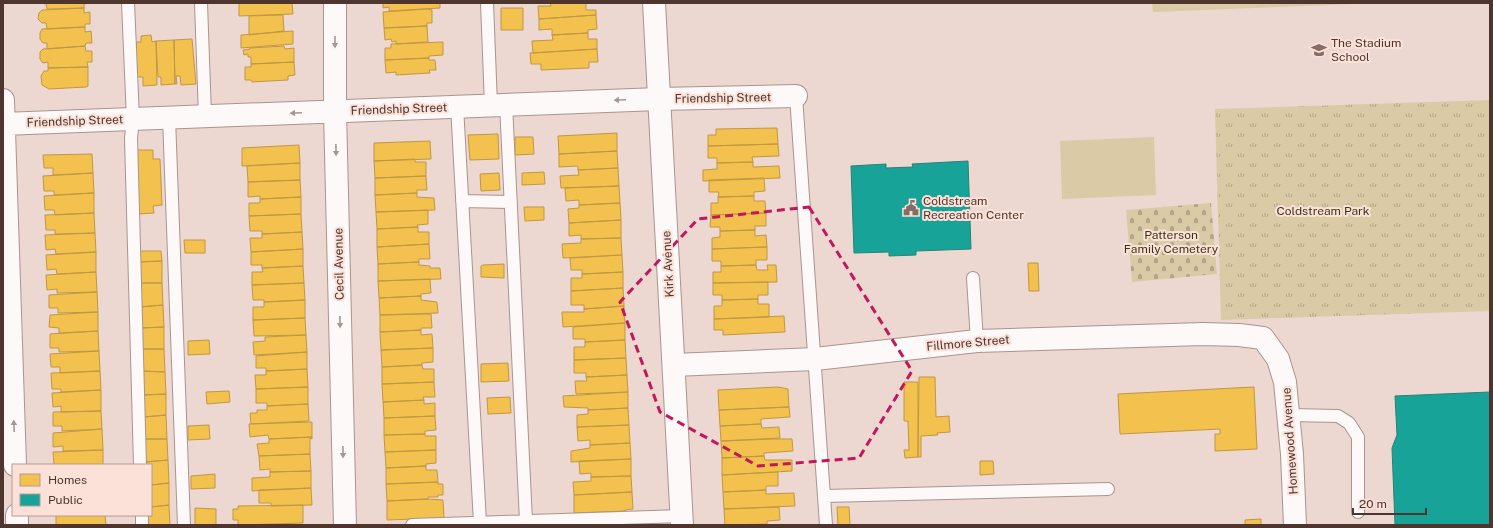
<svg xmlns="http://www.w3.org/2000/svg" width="1493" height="528" viewBox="0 0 1493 528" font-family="'Public Sans',sans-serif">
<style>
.grass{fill:url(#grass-tufts)}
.cemetery{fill:url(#cemetery-stones)}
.pitch{fill:#dacaa6}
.homes{fill:#f2c14e;stroke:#c19744}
.public{fill:#17a398;stroke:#288278}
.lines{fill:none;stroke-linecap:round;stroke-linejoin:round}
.service-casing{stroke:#a9948e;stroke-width:14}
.minor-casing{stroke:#a9948e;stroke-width:24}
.tertiary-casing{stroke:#a9948e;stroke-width:24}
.service{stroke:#fcf9f8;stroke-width:12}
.minor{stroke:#fcf9f8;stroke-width:22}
.tertiary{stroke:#fcf9f8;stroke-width:22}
.oneway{fill:#a59792}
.marked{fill:none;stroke:#c2185b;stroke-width:3;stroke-dasharray:8 5;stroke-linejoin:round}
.labels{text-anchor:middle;stroke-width:4;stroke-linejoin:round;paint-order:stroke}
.poi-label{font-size:12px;fill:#4e352d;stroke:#fce1d9;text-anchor:start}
.street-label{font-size:12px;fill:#4e352d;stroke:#fce1d9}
.park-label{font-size:12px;fill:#3c3617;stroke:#fce1d9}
</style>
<defs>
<pattern id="grass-tufts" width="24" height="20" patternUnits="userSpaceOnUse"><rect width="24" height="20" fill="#dacaa6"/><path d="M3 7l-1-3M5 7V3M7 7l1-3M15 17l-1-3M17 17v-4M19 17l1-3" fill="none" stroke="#b3a588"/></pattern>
<pattern id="cemetery-stones" width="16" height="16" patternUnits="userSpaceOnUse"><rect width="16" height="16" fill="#dacaa6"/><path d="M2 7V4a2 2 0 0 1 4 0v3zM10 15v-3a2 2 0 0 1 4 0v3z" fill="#b3a588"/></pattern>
</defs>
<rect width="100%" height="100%" fill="#ecd7d1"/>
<path class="grass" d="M 1490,100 L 1490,311 L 1221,320 L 1215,109 Z"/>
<path class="cemetery" d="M 1211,203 L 1217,274 L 1132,282 L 1126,210 Z"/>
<path class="pitch" d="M 1152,3 L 1355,3 L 1355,4 L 1153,12 Z
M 1154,137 L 1156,195 L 1062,199 L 1060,141 Z"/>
<path class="homes" d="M 40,3 L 90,3 L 84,4 L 84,8 L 47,9 L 46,4 Z
M 239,3 L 292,3 L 293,14 L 239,16 Z
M 383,3 L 440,3 L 440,8 L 389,11 L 389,7 L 383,8 Z
M 550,3 L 586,3 L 586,10 L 596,10 L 596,15 L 539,19 L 538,6 L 551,6 Z
M 84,8 L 84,13 L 90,12 L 90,24 L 85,24 L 85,27 L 47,29 L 46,23 L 42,23 L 38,19 L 39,13 L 42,10 Z
M 501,8 L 523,8 L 523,30 L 501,30 Z
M 427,9 L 432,10 L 432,23 L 427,23 L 427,26 L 384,28 L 383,12 Z
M 283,15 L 284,31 L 249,35 L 249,16 Z
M 596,15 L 597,29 L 588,30 L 588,33 L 552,35 L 552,29 L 539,30 L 539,19 Z
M 427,26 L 428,42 L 396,44 L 396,41 L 392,42 L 391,39 L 385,40 L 384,28 Z
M 85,27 L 85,32 L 91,31 L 92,43 L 86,43 L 85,46 L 47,49 L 47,43 L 43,43 L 40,39 L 40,33 L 42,29 Z
M 293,31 L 293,44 L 241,48 L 241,35 Z
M 588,33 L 588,39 L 597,39 L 597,49 L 533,53 L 532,41 L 553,40 L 552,35 Z
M 151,35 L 152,42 L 156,41 L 157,85 L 143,86 L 143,77 L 137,77 L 136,42 L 141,42 L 141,36 Z
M 192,39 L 196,84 L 181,85 L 180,76 L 176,76 L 177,84 L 175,84 L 174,40 Z
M 174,40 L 175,84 L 161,85 L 161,77 L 158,77 L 156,41 Z
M 443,42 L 443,55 L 429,56 L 429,58 L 385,60 L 385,48 L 391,48 L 391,44 Z
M 85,46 L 86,51 L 92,51 L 92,62 L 87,62 L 88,67 L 48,68 L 48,62 L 43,63 L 40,59 L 40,52 L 43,49 Z
M 284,46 L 285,49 L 294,48 L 294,62 L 251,64 L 251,57 L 248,57 L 248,54 L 244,55 L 243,50 L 250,49 L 250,48 Z
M 597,49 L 598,62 L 589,62 L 589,68 L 541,70 L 541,64 L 531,64 L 530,53 Z
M 429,58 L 429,60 L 435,60 L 436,70 L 429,70 L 430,73 L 396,75 L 396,72 L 386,73 L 385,60 Z
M 294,62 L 295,75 L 288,76 L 288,80 L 252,82 L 251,80 L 245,80 L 245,67 L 251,67 L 251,64 Z
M 88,67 L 88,86 L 86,87 L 49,89 L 42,85 L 41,76 L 44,71 L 48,71 L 48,68 Z
M 777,128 L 778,144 L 708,146 L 708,135 L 716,135 L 716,129 Z
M 617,133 L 617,151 L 559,154 L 558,136 Z
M 498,134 L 499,159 L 470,160 L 468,135 Z
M 515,137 L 533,137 L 534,154 L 515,155 Z
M 430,141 L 431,159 L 374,161 L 374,143 Z
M 778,144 L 779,156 L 752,157 L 753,162 L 717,163 L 717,158 L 708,158 L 708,146 Z
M 299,145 L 300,163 L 242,166 L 242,148 Z
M 135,150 L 153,150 L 153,159 L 160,159 L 162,205 L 153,206 L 154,213 L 139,214 Z
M 617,151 L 618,168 L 578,170 L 578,166 L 559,167 L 559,154 Z
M 92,154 L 93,173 L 53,175 L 53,168 L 44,168 L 43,155 Z
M 415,159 L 415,162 L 426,162 L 426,176 L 375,178 L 374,161 Z
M 753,162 L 753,167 L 779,166 L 780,178 L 703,181 L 703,170 L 717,169 L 717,163 Z
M 300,163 L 300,180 L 248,182 L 247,166 Z
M 618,168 L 619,186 L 561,188 L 560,176 L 579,175 L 578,170 Z
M 544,172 L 545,184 L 522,185 L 522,173 Z
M 93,173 L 94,193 L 54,195 L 54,191 L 44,191 L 43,176 Z
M 499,173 L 500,190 L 481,191 L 480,174 Z
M 426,176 L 427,190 L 417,190 L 417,193 L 375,195 L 375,178 Z
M 764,178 L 765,191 L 754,192 L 754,196 L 718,197 L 719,192 L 709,192 L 709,180 Z
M 300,180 L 301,197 L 260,199 L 260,196 L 248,197 L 248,182 Z
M 619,186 L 620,203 L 579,205 L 579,200 L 566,201 L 565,188 Z
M 94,193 L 94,213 L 55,215 L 54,210 L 45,210 L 44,196 Z
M 417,193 L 417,197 L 434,198 L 435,210 L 376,212 L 375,195 Z
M 754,196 L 754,201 L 765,201 L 766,213 L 711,215 L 711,203 L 718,203 L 718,197 Z
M 301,197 L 301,214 L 249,216 L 249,203 L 260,203 L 260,199 Z
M 620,203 L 621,220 L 569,223 L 568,209 L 579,208 L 579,205 Z
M 524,207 L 544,207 L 544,220 L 525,221 Z
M 428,210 L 428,224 L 417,225 L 418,227 L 377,229 L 376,212 Z
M 94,213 L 95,233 L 55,234 L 55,230 L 46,230 L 45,215 Z
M 766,213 L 766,226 L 755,226 L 755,230 L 720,231 L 720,227 L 710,227 L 711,215 Z
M 301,214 L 302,232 L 262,234 L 262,231 L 250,231 L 249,216 Z
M 621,220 L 621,238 L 581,239 L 581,235 L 569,236 L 569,223 Z
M 418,227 L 418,232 L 429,232 L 429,244 L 377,247 L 377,229 Z
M 755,230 L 755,236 L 766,235 L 767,247 L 712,249 L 712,238 L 720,237 L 720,231 Z
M 302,232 L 303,249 L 251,252 L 250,238 L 262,238 L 262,234 Z
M 95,233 L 96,252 L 56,254 L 55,249 L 46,250 L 45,235 Z
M 621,238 L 622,255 L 563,258 L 562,244 L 581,243 L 581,239 Z
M 184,240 L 205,240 L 205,253 L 185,253 Z
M 429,244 L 430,259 L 419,259 L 419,262 L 378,264 L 377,247 Z
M 767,247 L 767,260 L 756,260 L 756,265 L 721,266 L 721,261 L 712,261 L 712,249 Z
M 303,249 L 303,266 L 262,268 L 262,265 L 251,265 L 251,252 Z
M 138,251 L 161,251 L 162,261 L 138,262 Z
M 96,252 L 96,272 L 57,274 L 56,269 L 47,270 L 46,255 Z
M 622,255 L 623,272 L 582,274 L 582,270 L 571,270 L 570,258 Z
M 162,261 L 162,283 L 139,283 L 138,262 Z
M 419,262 L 419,265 L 430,266 L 430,268 L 440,268 L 441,279 L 378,281 L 378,264 Z
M 1028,263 L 1038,263 L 1039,291 L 1029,291 Z
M 504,264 L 504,278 L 481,277 L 481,266 L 483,265 Z
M 756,265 L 757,270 L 768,270 L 767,265 L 776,265 L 777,282 L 713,283 L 713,272 L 721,272 L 721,266 Z
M 303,266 L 304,283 L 252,285 L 252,272 L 263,272 L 262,268 Z
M 96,272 L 97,292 L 57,293 L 57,289 L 47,290 L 46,275 Z
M 623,272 L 623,288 L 571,291 L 571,278 L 582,278 L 582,274 Z
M 430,279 L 431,293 L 421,294 L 421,296 L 379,298 L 378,281 Z
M 768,282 L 768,295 L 758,295 L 758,299 L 722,300 L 722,295 L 713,295 L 713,283 Z
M 139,283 L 162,283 L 163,305 L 140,307 Z
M 304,283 L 305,300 L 264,302 L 264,300 L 253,300 L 252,285 Z
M 623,288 L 624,306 L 584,309 L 584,305 L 571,305 L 571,291 Z
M 97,292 L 98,312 L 58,313 L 58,308 L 49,308 L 49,295 Z
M 421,296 L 421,300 L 437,302 L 438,313 L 380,315 L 379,298 Z
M 758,299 L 758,304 L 769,304 L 769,317 L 714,319 L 714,306 L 722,306 L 722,300 Z
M 305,300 L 305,318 L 253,320 L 253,307 L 264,307 L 264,302 Z
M 163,305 L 164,327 L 141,328 L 140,307 Z
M 624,306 L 625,323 L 563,327 L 562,312 L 584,312 L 584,309 Z
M 98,312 L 98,331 L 59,333 L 59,328 L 49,327 L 50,315 Z
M 431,314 L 432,328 L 421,328 L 421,330 L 380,332 L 380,315 Z
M 784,316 L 785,332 L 723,335 L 723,330 L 714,330 L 714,319 Z
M 305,318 L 306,335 L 254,336 L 253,320 Z
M 625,323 L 625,340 L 585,342 L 585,339 L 573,339 L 573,327 Z
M 164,327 L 164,349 L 141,349 L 141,328 Z
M 421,330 L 421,335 L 432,334 L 433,348 L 381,350 L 380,332 Z
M 98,331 L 99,351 L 59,352 L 59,348 L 50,348 L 50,334 Z
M 306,335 L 307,352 L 254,355 L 253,342 L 265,341 L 265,337 Z
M 209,340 L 210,354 L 188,355 L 188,341 Z
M 625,340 L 626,358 L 574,360 L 574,347 L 585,347 L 585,342 Z
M 433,348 L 433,362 L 422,363 L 422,365 L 382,367 L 381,350 Z
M 141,349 L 164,349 L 165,372 L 142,371 Z
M 99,351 L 100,371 L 60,373 L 60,367 L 51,367 L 50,354 Z
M 307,352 L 307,369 L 266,371 L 266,368 L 256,368 L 256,356 Z
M 626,358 L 627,375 L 586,377 L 586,373 L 574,373 L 574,360 Z
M 508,363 L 509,381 L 481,382 L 481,364 Z
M 422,365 L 423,369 L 434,369 L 434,382 L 382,384 L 382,367 Z
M 307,369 L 308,387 L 256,389 L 255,375 L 266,375 L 266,371 Z
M 100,371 L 101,390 L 61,392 L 61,389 L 52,389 L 51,373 Z
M 142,371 L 165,372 L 166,394 L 143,395 Z
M 627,375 L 628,392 L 576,394 L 575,381 L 587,381 L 586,377 Z
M 919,377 L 935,377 L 936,417 L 949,416 L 950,432 L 937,433 L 938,435 L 921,436 L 921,457 L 918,457 Z
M 434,382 L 435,397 L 423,397 L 424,400 L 383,402 L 382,384 Z
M 904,382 L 918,382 L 918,457 L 905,458 L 904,450 L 909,450 L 908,421 L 904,421 Z
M 308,387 L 308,404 L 267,406 L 267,403 L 256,403 L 256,389 Z
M 778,387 L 788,389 L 789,407 L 719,410 L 718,390 Z
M 1254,387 L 1257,449 L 1215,451 L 1215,434 L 1220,434 L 1220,429 L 1120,434 L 1118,394 Z
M 101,390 L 101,411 L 61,412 L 61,406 L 53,407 L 52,393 Z
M 229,391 L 230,402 L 207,404 L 206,392 Z
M 628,392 L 628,408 L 588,410 L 588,408 L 564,407 L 563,396 Z
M 166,394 L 166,415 L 144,417 L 143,395 Z
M 510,397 L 511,413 L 488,414 L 487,398 Z
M 424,400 L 424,404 L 435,403 L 435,416 L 384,418 L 383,402 Z
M 308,404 L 309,421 L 251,424 L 250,413 L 257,413 L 257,410 L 267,410 L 267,406 Z
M 789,407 L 790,417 L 761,419 L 761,424 L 720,426 L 719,410 Z
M 628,408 L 629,425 L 577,427 L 577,415 L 588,414 L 588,410 Z
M 101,411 L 102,429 L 62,431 L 62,426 L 53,426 L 53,412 Z
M 166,415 L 167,439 L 144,439 L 144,417 Z
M 435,416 L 436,430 L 425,431 L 425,434 L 384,435 L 384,418 Z
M 312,422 L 312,437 L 269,439 L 268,435 L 250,437 L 249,424 Z
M 761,424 L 762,428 L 779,427 L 780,438 L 721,441 L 720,426 Z
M 209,425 L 210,439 L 188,440 L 188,426 Z
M 629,425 L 630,443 L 590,445 L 590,440 L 578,441 L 577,427 Z
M 102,429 L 103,450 L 63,451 L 63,446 L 53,447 L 53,433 Z
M 425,434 L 425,436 L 436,436 L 436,450 L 385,452 L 384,435 Z
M 312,437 L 312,439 L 310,438 L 310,454 L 259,456 L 257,444 L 269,443 L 269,439 Z
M 144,439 L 167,439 L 168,460 L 145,462 Z
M 775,439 L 792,439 L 793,451 L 764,453 L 764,456 L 722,458 L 721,441 Z
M 630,443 L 631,459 L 571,462 L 571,451 L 590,448 L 590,445 Z
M 103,450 L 103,465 L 54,465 L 53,452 Z
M 436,450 L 436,463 L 426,464 L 426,466 L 386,468 L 385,452 Z
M 310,454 L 311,471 L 270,472 L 270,469 L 260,470 L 259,456 Z
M 764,456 L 765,460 L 792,460 L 792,471 L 722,475 L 722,458 Z
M 631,459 L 631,476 L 591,477 L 591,473 L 580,474 L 579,461 Z
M 168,460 L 169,483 L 151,485 L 151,465 L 146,465 L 145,462 Z
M 980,461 L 993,461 L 994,474 L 980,475 Z
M 426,466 L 426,470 L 437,470 L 438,482 L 386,484 L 386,468 Z
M 311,471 L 311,488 L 252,491 L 252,478 L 270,477 L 270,472 Z
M 778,472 L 778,486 L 766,486 L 766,490 L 723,492 L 722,475 Z
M 215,474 L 215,488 L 191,489 L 191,476 Z
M 631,476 L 632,492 L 574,495 L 573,482 L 591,481 L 591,477 Z
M 438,482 L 438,484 L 443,484 L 443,495 L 438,495 L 438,497 L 428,497 L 428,499 L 387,501 L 386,484 Z
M 169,483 L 169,505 L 151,507 L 151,485 Z
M 311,488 L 312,505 L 271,506 L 271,503 L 259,503 L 259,490 Z
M 766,490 L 766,494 L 794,493 L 795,506 L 724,509 L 723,492 Z
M 632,492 L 633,509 L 625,510 L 625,511 L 574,513 L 574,495 Z
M 428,499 L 443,500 L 444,518 L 387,520 L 387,501 Z
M 169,505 L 170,525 L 148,525 L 147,515 L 151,515 L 151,507 Z
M 303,505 L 303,523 L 238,525 L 238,520 L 233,520 L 233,509 L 238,509 L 238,506 Z
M 779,507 L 780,520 L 767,521 L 767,524 L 725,525 L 724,509 Z
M 837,507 L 849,507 L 850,525 L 838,525 Z
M 195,508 L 216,509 L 216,525 L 195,525 Z
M 56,515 L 105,515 L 106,525 L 56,525 Z
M 1261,519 L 1261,525 L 1245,525 L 1245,520 Z"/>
<path class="public" d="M 968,161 L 971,249 L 916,251 L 916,255 L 889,256 L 889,252 L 854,253 L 851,166 L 886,164 L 886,168 L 913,167 L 912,164 Z
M 1490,392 L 1490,525 L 1395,525 L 1392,448 L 1397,435 L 1395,396 Z"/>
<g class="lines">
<defs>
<path id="service" d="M 128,3 L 133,119 L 131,138 L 140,465
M 201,3 L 205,116
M 487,3 L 491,105
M 796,96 L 826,525
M 506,104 L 526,521
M 457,106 L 480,523
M 169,118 L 184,525
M 462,201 L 511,202
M 973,278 L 977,341
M 1289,415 L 1338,416 L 1349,423 L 1358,437 L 1358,512
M 824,496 L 1108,489
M 142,515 L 142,525
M 412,525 L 682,516"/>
<path id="minor" d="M 335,3 L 335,111 L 345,525
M 3,100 L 15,465
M 3,124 L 659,99 L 796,96
M 674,365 L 815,359 L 977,341 L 1203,334 L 1239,335 L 1263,338 L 1278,359 L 1285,382 L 1292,454 L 1295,525
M 17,515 L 17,525"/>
<path id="tertiary" d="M 654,3 L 682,525"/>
</defs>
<use href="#service" class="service-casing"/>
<use href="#minor" class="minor-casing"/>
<use href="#tertiary" class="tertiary-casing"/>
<use href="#service" class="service"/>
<use href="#minor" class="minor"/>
<use href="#tertiary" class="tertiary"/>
</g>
<defs><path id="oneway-solid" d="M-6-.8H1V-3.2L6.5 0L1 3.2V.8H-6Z"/></defs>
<g class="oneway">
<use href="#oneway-solid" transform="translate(335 42) rotate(90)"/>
<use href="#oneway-solid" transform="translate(620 100) rotate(178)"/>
<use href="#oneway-solid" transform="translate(296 113) rotate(178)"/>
<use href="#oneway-solid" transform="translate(336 150) rotate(89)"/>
<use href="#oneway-solid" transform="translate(340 322) rotate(89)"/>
<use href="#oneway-solid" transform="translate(14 426) rotate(-92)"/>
<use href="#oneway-solid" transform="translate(343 452) rotate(89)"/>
</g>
<path class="marked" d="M 809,207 L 912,371 L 859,458 L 758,466 L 660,412 L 620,302 L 698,219 Z"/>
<defs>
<symbol id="school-bare" viewBox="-9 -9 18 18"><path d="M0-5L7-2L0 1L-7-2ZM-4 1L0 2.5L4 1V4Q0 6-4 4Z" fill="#856e66" stroke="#fce1d9" stroke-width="2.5" paint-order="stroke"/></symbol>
<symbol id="civic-bare" viewBox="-9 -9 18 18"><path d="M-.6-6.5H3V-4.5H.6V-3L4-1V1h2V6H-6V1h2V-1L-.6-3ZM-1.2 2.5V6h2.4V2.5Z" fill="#856e66" stroke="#fce1d9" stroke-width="2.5" paint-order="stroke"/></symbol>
</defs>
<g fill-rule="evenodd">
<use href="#school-bare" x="1308" y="39" width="22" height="22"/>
<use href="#civic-bare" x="900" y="197" width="22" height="22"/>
</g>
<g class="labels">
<g class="poi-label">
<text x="1331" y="47">The Stadium<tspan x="1331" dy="14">School</tspan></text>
<text x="923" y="205">Coldstream<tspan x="923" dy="14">Recreation Center</tspan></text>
</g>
<g class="street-label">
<text transform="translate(723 98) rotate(-1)" y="4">Friendship Street</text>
<text transform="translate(399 109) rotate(-2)" y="4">Friendship Street</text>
<text transform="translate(75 121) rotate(-2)" y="4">Friendship Street</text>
<text transform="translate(339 264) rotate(-91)" y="4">Cecil Avenue</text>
<text transform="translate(668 264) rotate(-93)" y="4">Kirk Avenue</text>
<text transform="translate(968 343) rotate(-5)" y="4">Fillmore Street</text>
<text transform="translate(1290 441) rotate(-94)" y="4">Homewood Avenue</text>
</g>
<g class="park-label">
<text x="1323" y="215">Coldstream Park</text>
<text x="1171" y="239">Patterson<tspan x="1171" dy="14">Family Cemetery</tspan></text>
</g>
</g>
<rect width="1493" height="528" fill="none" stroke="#4e352d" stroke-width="8"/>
<rect x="12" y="464" width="140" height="52" fill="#fce1d9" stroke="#b69c94"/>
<rect x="20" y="474" width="20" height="12" fill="#f2c14e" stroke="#b69c94"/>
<text x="48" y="484" font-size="12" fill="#4e352d">Homes</text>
<rect x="20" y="494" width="20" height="12" fill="#17a398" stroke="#b69c94"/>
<text x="48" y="504" font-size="12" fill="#4e352d">Public</text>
<path d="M1353 508v6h73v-6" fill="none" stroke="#4e352d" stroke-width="2"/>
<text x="1359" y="508" font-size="12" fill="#4e352d" stroke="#fce1d9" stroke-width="3" paint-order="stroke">20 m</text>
</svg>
